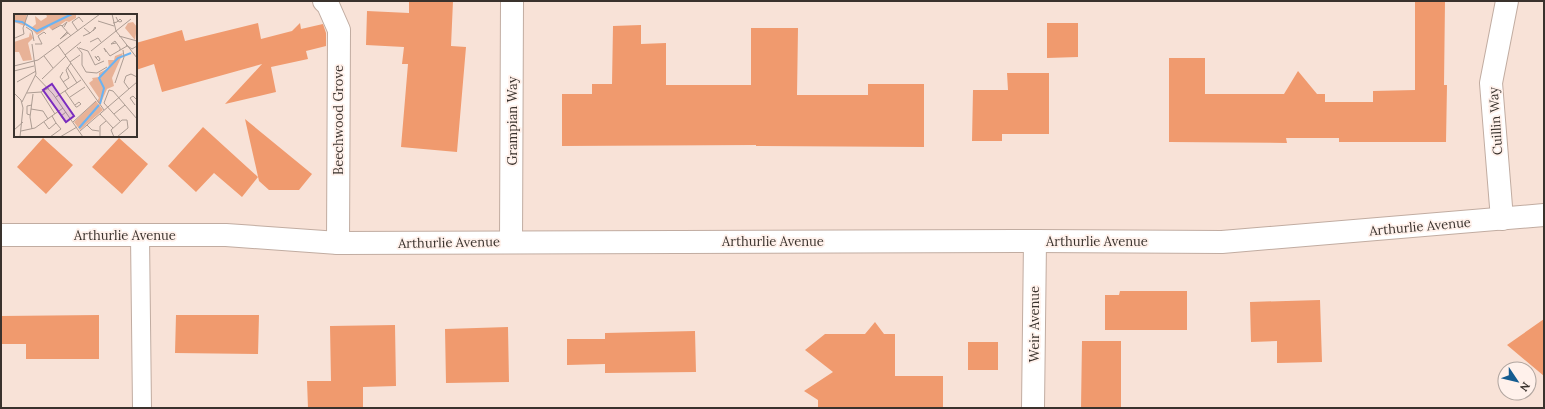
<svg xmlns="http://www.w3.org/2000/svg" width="1545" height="409" viewBox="0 0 1545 409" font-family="Lora,serif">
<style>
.building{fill:#f09a6e}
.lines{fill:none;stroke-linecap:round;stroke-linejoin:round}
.lane-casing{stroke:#c1aca1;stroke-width:20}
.street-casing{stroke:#c1aca1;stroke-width:24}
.secondary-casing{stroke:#c1aca1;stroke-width:24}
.lane{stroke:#fff;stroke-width:18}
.street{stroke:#fff;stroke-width:22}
.secondary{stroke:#fff;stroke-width:22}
.labels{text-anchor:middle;stroke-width:3.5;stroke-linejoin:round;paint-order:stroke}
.street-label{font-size:13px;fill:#3a322d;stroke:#fff1eb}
.inset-river{fill:none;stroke:#69b3f3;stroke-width:2}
.inset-road{fill:none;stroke:#ac9c93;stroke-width:1}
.view{fill:#7b2cbf;fill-opacity:0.15;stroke:#7b2cbf;stroke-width:2}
.inset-edge{fill:none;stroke:#3a322d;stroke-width:2}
</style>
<rect width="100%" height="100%" fill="#f8e2d7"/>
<path class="building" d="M 409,1 L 453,1 L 451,46 L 466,47 L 457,152 L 401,147 L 408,64 L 402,64 L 404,47 L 366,45 L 367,11 L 409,13 Z
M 1415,1 L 1445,1 L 1444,85 L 1447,85 L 1446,142 L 1339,142 L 1339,138 L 1286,138 L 1287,143 L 1169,142 L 1169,58 L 1205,58 L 1205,94 L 1284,94 L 1298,71 L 1317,94 L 1325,94 L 1325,102 L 1373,102 L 1373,91 L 1415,90 Z
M 258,23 L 261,39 L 292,31 L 300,23 L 301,29 L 323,24 L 326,33 L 326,46 L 306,51 L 308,59 L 271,67 L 276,92 L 225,104 L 262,64 L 162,92 L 154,64 L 136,70 L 136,43 L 182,30 L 185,41 Z
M 1047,23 L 1078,23 L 1078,57 L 1047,58 Z
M 641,25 L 641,44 L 666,43 L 666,85 L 751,85 L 751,28 L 798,28 L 797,95 L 868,95 L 868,84 L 924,84 L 924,147 L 756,146 L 756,145 L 562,146 L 562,94 L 592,94 L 592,84 L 612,84 L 613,26 Z
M 1007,73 L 1049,73 L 1049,134 L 1002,134 L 1002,141 L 972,141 L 973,90 L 1008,90 Z
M 245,119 L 312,174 L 299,190 L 269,190 L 259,181 Z
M 203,127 L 258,177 L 242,197 L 214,173 L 196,192 L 168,166 Z
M 43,138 L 73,165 L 46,194 L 17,167 Z
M 119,138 L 148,164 L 122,194 L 92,167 Z
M 1120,291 L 1187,291 L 1187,330 L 1105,330 L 1105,295 L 1119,295 Z
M 1320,300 L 1322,362 L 1277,363 L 1277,341 L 1251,342 L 1250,302 Z
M 99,315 L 99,359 L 26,359 L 26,344 L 1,344 L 1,316 Z
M 176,315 L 259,315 L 258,354 L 175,353 Z
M 1544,319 L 1544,376 L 1507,345 Z
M 875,322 L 884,334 L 895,334 L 895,376 L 943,376 L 943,408 L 818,407 L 818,400 L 804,391 L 833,372 L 805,350 L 825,334 L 865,334 Z
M 395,325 L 396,386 L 363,387 L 363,408 L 308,408 L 307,381 L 331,381 L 330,326 Z
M 508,327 L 509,382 L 446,383 L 445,329 Z
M 695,331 L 696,372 L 605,373 L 605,364 L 567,365 L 567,339 L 605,339 L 605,333 Z
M 1082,341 L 1121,341 L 1121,408 L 1081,408 Z
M 968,342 L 998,342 L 998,370 L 968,370 Z"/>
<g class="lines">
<defs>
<path id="lane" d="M 140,235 L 142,408"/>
<path id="street" d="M 324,1 L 328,5 L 339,30 L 338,243
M 1502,219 L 1491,83 L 1507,1
M 511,242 L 512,1
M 1033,408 L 1035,241"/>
<path id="secondary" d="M 1,235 L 226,235 L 338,243 L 1035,241 L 1222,242 L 1544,215"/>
</defs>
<use href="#lane" class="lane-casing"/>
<use href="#street" class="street-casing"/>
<use href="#secondary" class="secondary-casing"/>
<use href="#lane" class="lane"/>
<use href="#street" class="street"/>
<use href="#secondary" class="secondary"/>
</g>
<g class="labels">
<g class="street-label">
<text transform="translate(338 120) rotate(-90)" y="5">Beechwood Grove</text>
<text transform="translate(512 121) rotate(-90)" y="5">Grampian Way</text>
<text transform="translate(1495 121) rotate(-94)" y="5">Cuillin Way</text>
<text transform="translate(1420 226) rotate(-5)" y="5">Arthurlie Avenue</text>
<text x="125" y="240">Arthurlie Avenue</text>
<text x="773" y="246">Arthurlie Avenue</text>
<text x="1097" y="246">Arthurlie Avenue</text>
<text transform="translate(449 242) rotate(-1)" y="5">Arthurlie Avenue</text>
<text transform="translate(1034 324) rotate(-90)" y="5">Weir Avenue</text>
</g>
</g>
<g transform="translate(14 14)">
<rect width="123" height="123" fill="#f8e2d7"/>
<path d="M 0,0 L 13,0 L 11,12 L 0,8 ZM 32,0 L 62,0 L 62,4 L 55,8 L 52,7 L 38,16 L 35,13 L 23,21 L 17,14 L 22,10 L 21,2 L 27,7 L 33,3 ZM 119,8 L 123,13 L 121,26 L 111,14 L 114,9 ZM 16,18 L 19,24 L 14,29 L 18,46 L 9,47 L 5,38 L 0,38 L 0,28 L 15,23 ZM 109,39 L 98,64 L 100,72 L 93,75 L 86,91 L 83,87 L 85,84 L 75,69 L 79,66 L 78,64 L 85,63 L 85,59 L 95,54 L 94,46 L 100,46 L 101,42 ZM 82,87 L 89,96 L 66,116 L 60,108 Z" fill="#e8b297"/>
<path class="inset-river" d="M 0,7 L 8,8 L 23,17 L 58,0M 86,90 L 90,74 L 85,64 L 104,44 L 117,39M 65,114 L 85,91"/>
<path class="inset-road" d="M 98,0 L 102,17 L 123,44M 84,7 L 100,12M 99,9 L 103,8 L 106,5 L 108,7 L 106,8 L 104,7 L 102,3M 48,12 L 53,8 L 50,13M 12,13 L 18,17 L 20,27M 38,16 L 47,11 L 57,22M 64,17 L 58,8 L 65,3 L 69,8M 53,18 L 46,25 L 54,19M 76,19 L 77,18 L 82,14 L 81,13 L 79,17M 69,22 L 76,19 L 70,14M 105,22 L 123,27M 1,24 L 10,20 L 9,14 L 14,0M 76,28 L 84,24 L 87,28M 102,29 L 97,30 L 101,27 L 106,34 L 106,36M 21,30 L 28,30 L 24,22 L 30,18 L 32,20M 44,31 L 90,96M 112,31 L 118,35 L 123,32M 63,33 L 68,39 L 68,51 L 72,58 L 83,59 L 93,53M 65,34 L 74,37 L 81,51 L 90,47M 77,37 L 117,5M 92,38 L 90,34 L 96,42 L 113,32M 51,41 L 67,28M 30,42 L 39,54M 81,42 L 82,44 L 85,47 L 86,45 L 84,42 L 82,44M 56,48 L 66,41M 0,52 L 24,46 L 86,0M 53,53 L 63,69M 0,57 L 20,52M 49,58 L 46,63 L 54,75M 21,61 L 39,80 L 69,123M 28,65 L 52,42M 3,68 L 22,57M 49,68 L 55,64 L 52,56 L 57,49M 101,69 L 110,43 L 109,36M 115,75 L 110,68 L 112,62 L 117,60 L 123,63M 51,77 L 62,93 L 63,93 L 67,90 L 65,88 L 61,91M 27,78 L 41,100M 0,79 L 7,86 L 9,94 L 6,123M 13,79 L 27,78 L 35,74M 42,83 L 67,66M 56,83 L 71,73M 8,88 L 22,60 L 18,30M 121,91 L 116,84 L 119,82 L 123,86M 17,95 L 29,97 L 34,105M 52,98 L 47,102 L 52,109M 86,100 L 99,114M 100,100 L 111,91M 16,101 L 13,100 L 13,92 L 18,91M 106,107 L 90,89 L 95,76 L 99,77 L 123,105M 30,108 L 35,115 L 42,109 L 38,102M 59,108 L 82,87M 73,111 L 78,116 L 85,117M 18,115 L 16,103 L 19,80M 0,116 L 9,108M 7,117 L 21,114 L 49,94M 66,117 L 123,68M 36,123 L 47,115 L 42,109M 46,123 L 63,113M 86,123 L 86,112 L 92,107M 100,123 L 97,116 L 108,106 L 113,106 L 114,114 L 103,123"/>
<path class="view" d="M 38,70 L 60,102 L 52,108 L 29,76 Z"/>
<rect width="123" height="123" class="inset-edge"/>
</g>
<rect width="1545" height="409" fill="none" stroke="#3a322d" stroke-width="4"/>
<g transform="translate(1517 381) rotate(125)"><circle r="19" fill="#fff1eb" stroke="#b0a59f"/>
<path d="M0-3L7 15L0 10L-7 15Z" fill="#155c90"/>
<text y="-6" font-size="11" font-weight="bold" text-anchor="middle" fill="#3a322d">N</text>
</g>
</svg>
